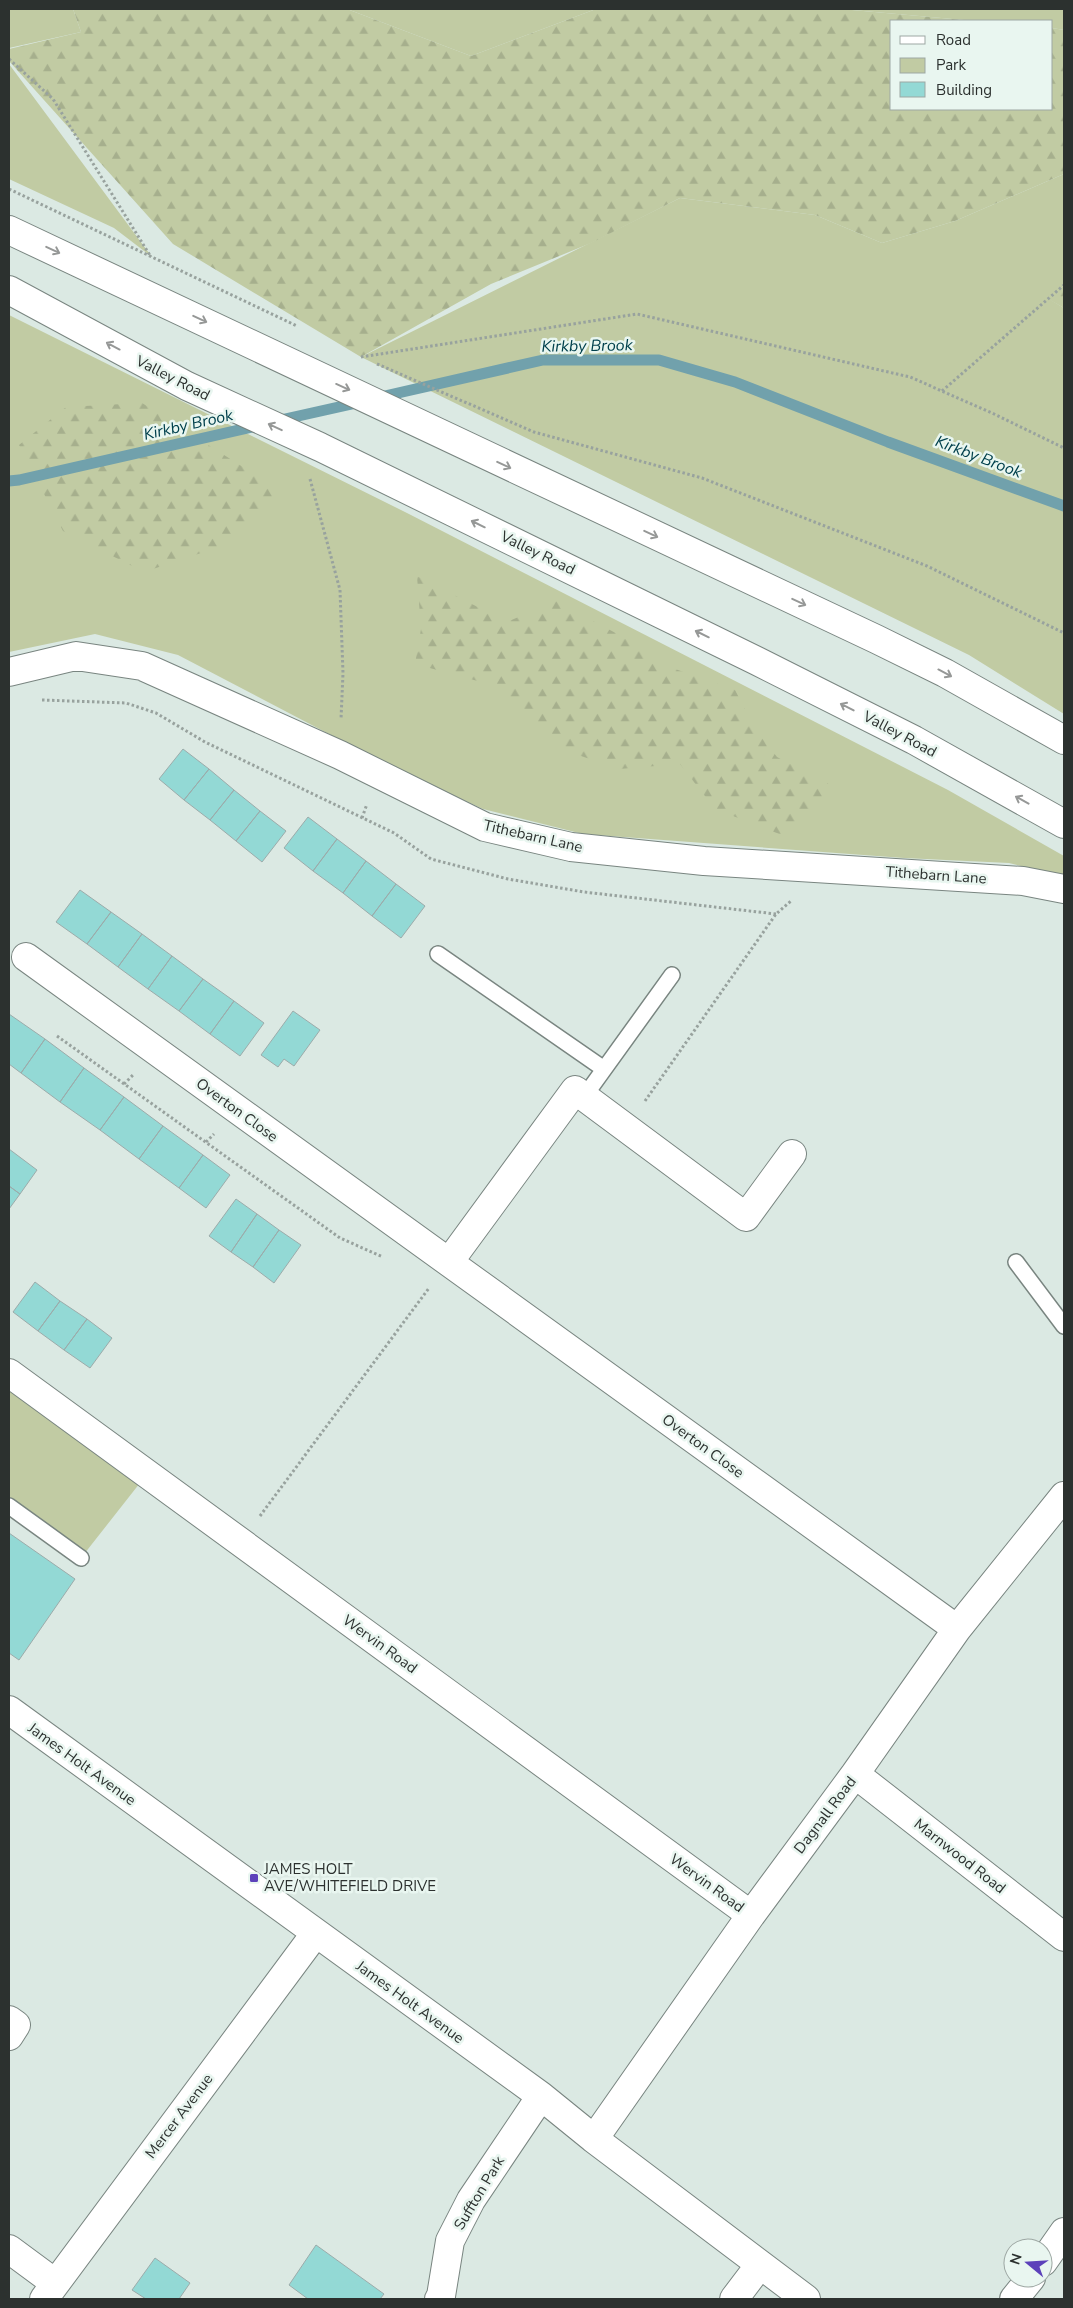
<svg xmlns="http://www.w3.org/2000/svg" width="1073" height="2308" viewBox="0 0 1073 2308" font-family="'Nunito Sans',sans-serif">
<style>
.green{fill:#c1cba3}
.forest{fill:url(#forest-firs)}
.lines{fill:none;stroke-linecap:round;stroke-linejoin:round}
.stream{stroke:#71a1ac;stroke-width:11}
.building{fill:#93d9d5;stroke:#9cabaa}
.lane-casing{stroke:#798580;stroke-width:18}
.street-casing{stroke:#798580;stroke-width:30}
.primary-casing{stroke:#798580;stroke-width:30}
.path{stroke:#98a29e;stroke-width:3;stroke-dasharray:2.5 2.5;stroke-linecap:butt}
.lane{stroke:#fff;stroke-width:15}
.street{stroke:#fff;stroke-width:28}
.primary{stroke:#fff;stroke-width:28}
.oneway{stroke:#969897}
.poi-dot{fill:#5c41ba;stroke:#e9f6f0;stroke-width:2}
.labels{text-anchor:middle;stroke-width:5;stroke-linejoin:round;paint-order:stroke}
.street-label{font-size:15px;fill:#2c312f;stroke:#e9f6f0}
.poi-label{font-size:15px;fill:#2c312f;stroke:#e9f6f0;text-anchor:start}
.water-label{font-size:16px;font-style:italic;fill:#00404c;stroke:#e9f6f0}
</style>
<defs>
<pattern id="forest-firs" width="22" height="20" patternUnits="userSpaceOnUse" patternTransform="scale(1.25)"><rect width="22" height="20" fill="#c1cba3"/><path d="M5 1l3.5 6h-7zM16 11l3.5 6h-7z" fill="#a6af8d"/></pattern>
</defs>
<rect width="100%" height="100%" fill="#dbe9e3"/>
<path class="green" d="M 9,9 L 73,9 L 81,32 L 9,48 Z
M 347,9 L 596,9 L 471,56 Z
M 841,9 L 1064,9 L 1064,30 L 1052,28 L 1052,21 L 975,21 Z
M 9,64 L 152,257 L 114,228 L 9,179 Z
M 1064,174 L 1064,285 L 1049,299 L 1064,308 L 1064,714 L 969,655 L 361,357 L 680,198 L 815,215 L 882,243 L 955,221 Z
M 9,315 L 407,513 L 948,790 L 1064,856 L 1064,877 L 1009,863 L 904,858 L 583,834 L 483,809 L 392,767 L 178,655 L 95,634 L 9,652 Z
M 9,1378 L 147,1474 L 81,1558 L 9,1506 Z"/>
<path class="forest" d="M 73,9 L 347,9 L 471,56 L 596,9 L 841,9 L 975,21 L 892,21 L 892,109 L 1052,109 L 1052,28 L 1064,30 L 1064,174 L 955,221 L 882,243 L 815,215 L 680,198 L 591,243 L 491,284 L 361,357 L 173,244 L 9,61 L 9,49 L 81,32 Z
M 1064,285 L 1064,308 L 1048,299 Z
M 142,403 L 281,491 L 219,547 L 144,572 L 63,531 L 19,445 L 66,407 Z
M 417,576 L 507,622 L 556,601 L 623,637 L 658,663 L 735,690 L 754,727 L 777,757 L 840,790 L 782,835 L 715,809 L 680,764 L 619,769 L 549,745 L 496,686 L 415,664 L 421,629 Z"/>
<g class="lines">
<path class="stream" d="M 376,398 L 543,360 L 659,360 L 735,382 L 888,442 L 1064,506
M 276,421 L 361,402
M 9,481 L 19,480 L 261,425"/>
</g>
<path class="building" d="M 183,749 L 209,769 L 184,800 L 159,779 Z
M 209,769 L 234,790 L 210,820 L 184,800 Z
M 234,790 L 260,811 L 236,841 L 210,820 Z
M 260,811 L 286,831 L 262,862 L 236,841 Z
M 308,817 L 337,839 L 313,871 L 284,848 Z
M 337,839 L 366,861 L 343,893 L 313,871 Z
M 366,861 L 396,884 L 372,916 L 343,893 Z
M 396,884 L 425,906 L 401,938 L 372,916 Z
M 80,890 L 111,912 L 87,944 L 56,922 Z
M 111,912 L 142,934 L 118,967 L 87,944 Z
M 142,934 L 172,956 L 148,989 L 118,967 Z
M 172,956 L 203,979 L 179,1011 L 148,989 Z
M 203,979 L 234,1001 L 210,1034 L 179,1011 Z
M 234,1001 L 264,1023 L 240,1056 L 210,1034 Z
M 293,1011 L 320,1030 L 294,1066 L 284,1059 L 278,1067 L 261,1055 Z
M 9,1014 L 45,1039 L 21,1073 L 9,1064 Z
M 45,1039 L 84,1068 L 60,1102 L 21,1073 Z
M 84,1068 L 124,1097 L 100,1130 L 60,1102 Z
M 124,1097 L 163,1126 L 139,1159 L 100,1130 Z
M 163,1126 L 203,1155 L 179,1188 L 139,1159 Z
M 9,1149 L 37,1170 L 20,1194 L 9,1186 Z
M 203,1155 L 230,1175 L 206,1208 L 179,1188 Z
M 9,1186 L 20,1194 L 9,1209 Z
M 236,1199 L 257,1214 L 231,1252 L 209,1236 Z
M 257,1214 L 279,1230 L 253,1267 L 231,1252 Z
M 279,1230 L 301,1245 L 274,1283 L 253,1267 Z
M 35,1282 L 60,1301 L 38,1331 L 13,1312 Z
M 60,1301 L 87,1319 L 64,1350 L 38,1331 Z
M 87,1319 L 112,1338 L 90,1368 L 64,1350 Z
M 9,1533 L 75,1579 L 19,1660 L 9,1653 Z
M 316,2245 L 384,2294 L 380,2299 L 308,2299 L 289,2285 Z
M 155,2258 L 190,2283 L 179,2299 L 146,2299 L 132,2290 Z"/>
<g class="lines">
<defs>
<path id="lane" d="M 438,954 L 604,1069
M 584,1097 L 672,975
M 1016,1262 L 1064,1326
M 9,1506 L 81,1558"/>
<path id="street" d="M 9,672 L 76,656 L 142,666 L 340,755 L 485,827 L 571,847 L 704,861 L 1023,881 L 1064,889
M 26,957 L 957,1629
M 449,1262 L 575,1090 L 746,1217 L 792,1154
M 9,1373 L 751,1915
M 9,1710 L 541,2096 L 594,2139 L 806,2299
M 855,1774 L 1064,1937
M 9,2020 L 16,2025 L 9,2036
M 594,2139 L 751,1915 L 855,1774 L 957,1629 L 1064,1496
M 9,2249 L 55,2283
M 1043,2262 L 1064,2232
M 44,2299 L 315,1934
M 439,2299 L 441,2296 L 450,2241 L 471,2200 L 541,2096
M 734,2299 L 759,2266
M 1014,2299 L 1031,2278"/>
<path id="primary" d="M 9,230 L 876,639 L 945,673 L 1064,740
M 9,290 L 187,386 L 320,447 L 757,661 L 914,740 L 1064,824"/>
</defs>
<use href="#lane" class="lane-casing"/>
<use href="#street" class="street-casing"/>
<use href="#primary" class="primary-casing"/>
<path class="path" d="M 9,59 L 53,99 L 151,257
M 9,189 L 297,326
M 361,357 L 637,314 L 910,377 L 992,413 L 1064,448
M 377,364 L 534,432 L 702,478 L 927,566 L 1064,633
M 942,391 L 1064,285
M 310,479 L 340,590 L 343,673 L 341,719
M 42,700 L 126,703 L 156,713 L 205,742 L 394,833 L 431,859 L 508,879 L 584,892 L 776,914
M 362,818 L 367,804
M 57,1036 L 340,1238 L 383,1257
M 124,1084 L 134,1074
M 645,1101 L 776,914 L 791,901
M 206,1142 L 214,1134
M 260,1516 L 429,1288"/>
<use href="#lane" class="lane"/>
<use href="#street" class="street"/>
<use href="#primary" class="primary"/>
</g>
<defs><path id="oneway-shaft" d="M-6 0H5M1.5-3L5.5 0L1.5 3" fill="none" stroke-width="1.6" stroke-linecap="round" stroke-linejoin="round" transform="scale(1.25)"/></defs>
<g class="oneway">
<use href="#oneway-shaft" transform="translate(53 250) rotate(25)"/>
<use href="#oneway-shaft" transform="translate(200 319) rotate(25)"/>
<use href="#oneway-shaft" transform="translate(113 346) rotate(-152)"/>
<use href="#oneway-shaft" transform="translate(343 387) rotate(24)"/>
<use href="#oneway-shaft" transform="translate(275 427) rotate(-155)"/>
<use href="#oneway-shaft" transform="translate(504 465) rotate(25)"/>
<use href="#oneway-shaft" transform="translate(478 524) rotate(-154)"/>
<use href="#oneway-shaft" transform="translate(651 534) rotate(25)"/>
<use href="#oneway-shaft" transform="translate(799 602) rotate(25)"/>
<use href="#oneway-shaft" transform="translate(702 634) rotate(-154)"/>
<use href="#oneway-shaft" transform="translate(945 673) rotate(28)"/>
<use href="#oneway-shaft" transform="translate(847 707) rotate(-153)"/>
<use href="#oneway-shaft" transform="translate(1022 800) rotate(-151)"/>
</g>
<rect class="poi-dot" x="249" y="1873" width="10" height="10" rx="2.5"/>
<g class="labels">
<g class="street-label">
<text transform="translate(173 378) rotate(27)" y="5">Valley Road</text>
<text transform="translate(538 553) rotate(26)" y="5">Valley Road</text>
<text transform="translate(900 734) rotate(28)" y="5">Valley Road</text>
<text transform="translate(533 836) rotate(13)" y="5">Tithebarn Lane</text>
<text transform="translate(936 875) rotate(4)" y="5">Tithebarn Lane</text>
<text transform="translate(237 1110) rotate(36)" y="5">Overton Close</text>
<text transform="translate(703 1446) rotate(36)" y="5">Overton Close</text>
<text transform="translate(380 1644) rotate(36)" y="5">Wervin Road</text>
<text transform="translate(82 1764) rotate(36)" y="5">James Holt Avenue</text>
<text transform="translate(825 1815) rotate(-53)" y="5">Dagnall Road</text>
<text transform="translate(960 1856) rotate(38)" y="5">Marnwood Road</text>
<text transform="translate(707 1883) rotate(36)" y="5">Wervin Road</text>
<text transform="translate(410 2002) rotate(36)" y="5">James Holt Avenue</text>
<text transform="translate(179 2116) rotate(-53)" y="5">Mercer Avenue</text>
<text transform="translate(479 2193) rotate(-59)" y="5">Suffton Park</text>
</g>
<g class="poi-label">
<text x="264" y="1874">JAMES HOLT<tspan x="264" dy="17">AVE/WHITEFIELD DRIVE</tspan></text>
</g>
<g class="water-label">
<text transform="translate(587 345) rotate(-1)" y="6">Kirkby Brook</text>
<text transform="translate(188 424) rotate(-13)" y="6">Kirkby Brook</text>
<text transform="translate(979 456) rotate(21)" y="6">Kirkby Brook</text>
</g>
</g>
<rect width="1073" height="2308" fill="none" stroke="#2c312f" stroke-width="20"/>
<rect x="890" y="20" width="162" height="90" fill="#e9f6f0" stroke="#9da7a3"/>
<rect x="900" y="36" width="25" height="8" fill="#ffffff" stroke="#9da7a3"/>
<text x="936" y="45" font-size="15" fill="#2c312f">Road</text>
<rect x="900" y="58" width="25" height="15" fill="#c1cba3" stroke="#9da7a3"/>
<text x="936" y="70" font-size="15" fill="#2c312f">Park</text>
<rect x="900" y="82" width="25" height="15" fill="#93d9d5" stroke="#9da7a3"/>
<text x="936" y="95" font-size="15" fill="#2c312f">Building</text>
<g transform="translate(1028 2263) rotate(288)"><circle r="24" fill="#e9f6f0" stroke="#9da7a3"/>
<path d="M0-4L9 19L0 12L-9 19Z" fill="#5c41ba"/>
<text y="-8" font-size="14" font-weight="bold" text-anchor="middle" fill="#2c312f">N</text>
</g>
</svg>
